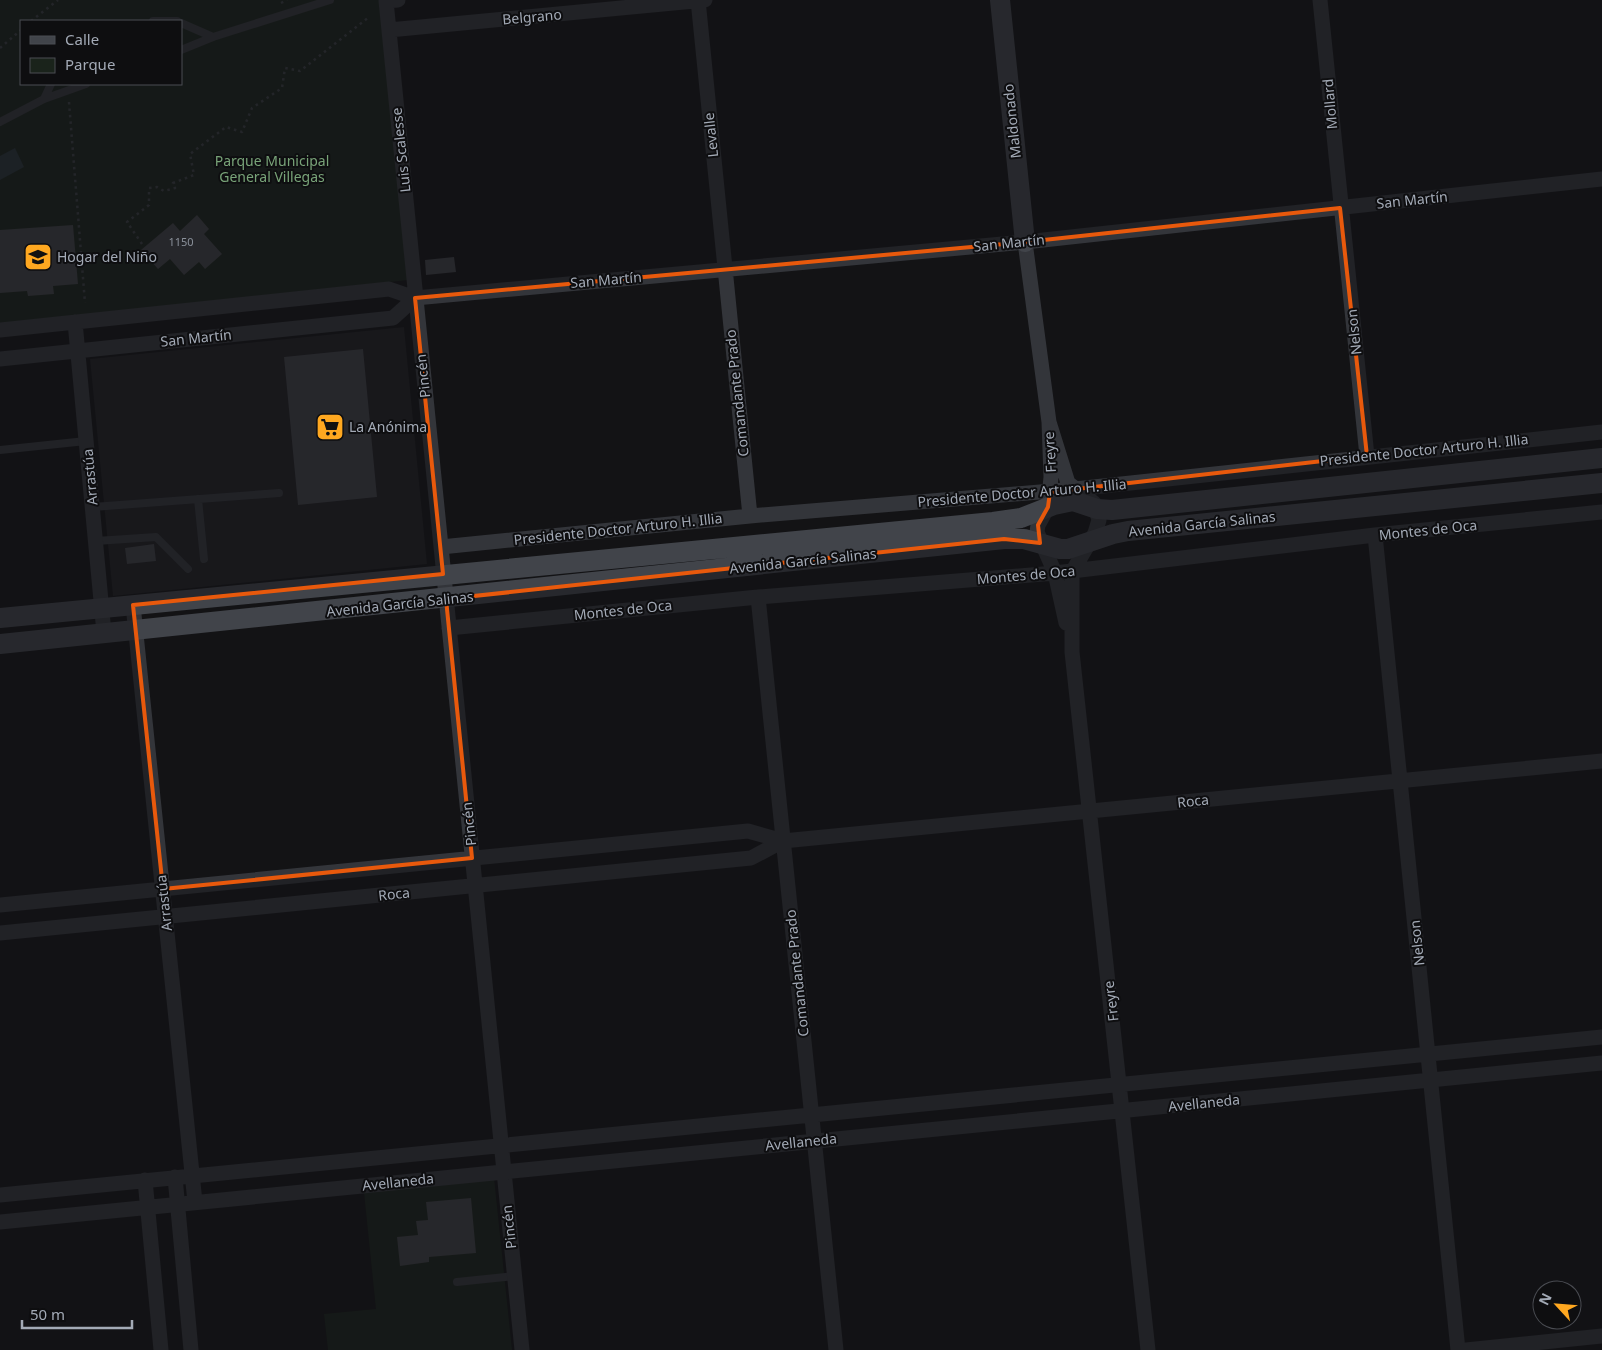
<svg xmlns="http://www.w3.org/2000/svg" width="1602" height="1350" viewBox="0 0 1602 1350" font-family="'Noto Sans',sans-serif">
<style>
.built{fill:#1f1f22}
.green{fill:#1a231b;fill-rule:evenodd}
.water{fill:#283339}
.building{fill:#3f4045}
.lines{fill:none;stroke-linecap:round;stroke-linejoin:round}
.path{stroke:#393c41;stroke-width:2.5;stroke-dasharray:2.5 4;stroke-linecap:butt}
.lane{stroke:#33353a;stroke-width:8}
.street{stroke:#33353a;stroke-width:15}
.secondary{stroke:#41444a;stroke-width:20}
.marked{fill:none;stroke:#e8590c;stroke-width:4;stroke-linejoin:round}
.labels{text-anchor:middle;stroke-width:4;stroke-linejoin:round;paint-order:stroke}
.number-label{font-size:11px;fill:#8a909a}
.street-label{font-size:14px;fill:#a3aab6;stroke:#0e0e10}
.park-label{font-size:14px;fill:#78a378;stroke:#0e0e10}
.poi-label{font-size:14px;fill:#a3aab6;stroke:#0e0e10;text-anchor:start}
</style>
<rect width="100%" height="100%" fill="#131315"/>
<path class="built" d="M 404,327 L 427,564 L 113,596 L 90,359 Z"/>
<path class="green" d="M 0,0 L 381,0 L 408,280 L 0,324 ZM 21,21 L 181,21 L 181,84 L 21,84 Z
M 494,1178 L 512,1350 L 328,1350 L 324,1314 L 376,1309 L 364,1192 Z"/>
<path class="water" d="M 15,148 L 24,167 L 0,180 L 0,156 Z"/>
<path class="building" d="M 197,215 L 209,229 L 204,234 L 222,254 L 205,269 L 199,262 L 184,275 L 170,259 L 158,269 L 141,250 L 173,223 L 180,231 Z
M 73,225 L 78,284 L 53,286 L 54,294 L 28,296 L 27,291 L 0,293 L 0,230 Z
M 454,257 L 456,272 L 426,275 L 425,260 Z
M 363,349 L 377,497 L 298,505 L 284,357 Z
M 154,544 L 156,561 L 127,564 L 125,548 Z
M 471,1198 L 476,1253 L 429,1257 L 429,1262 L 400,1266 L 397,1237 L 418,1235 L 416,1221 L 428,1220 L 426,1202 Z"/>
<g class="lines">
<path class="path" d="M 281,3 L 287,0
M 31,21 L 58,0
M 0,48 L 21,30
M 69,102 L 85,303
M 142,244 L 127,222 L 149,205 L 149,188 L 157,187 L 164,191 L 175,188 L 173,183 L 194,175 L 190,154 L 226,127 L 242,132 L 252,108 L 282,88 L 285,68 L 300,71 L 369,17"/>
<path class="lane" d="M 153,21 L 177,21
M 181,23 L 213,37
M 181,50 L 213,37 L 330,0
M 44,99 L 51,84
M 0,122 L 44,99 L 86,84
M 0,450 L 86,441
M 198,499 L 204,559
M 93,507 L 279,493
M 96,541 L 156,537 L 188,569
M 457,1282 L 514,1276"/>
<path class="street" d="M 398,0 L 386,1 L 522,1350
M 698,0 L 750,516
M 1320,0 L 1367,456
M 389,30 L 705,0
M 1025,242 L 1049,422 L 1051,477 L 1048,507 L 1038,525 L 1037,532 L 1055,573 L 1066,623
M 75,322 L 104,633
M 0,330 L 389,289 L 415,298 L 1025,242 L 1602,179
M 0,359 L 393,318 L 415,298
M 1049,422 L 1068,483 L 1094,503 L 1099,520 L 1095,533 L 1072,572 L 1072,652 L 1148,1350
M 1375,535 L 1458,1350
M 441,547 L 750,516 L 1075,489 L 1602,432
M 758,597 L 836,1350
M 133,605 L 195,1202
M 449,628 L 758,597 L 1055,573 L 1375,535 L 1602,512
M 0,905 L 748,831 L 783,841
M 0,933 L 751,858 L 783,841 L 1602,761
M 175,1177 L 191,1350
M 145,1180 L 161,1350
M 0,1195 L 1602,1037
M 0,1222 L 1602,1063
M 1466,1350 L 1602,1336"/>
<path class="secondary" d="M 1000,0 L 1025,242
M 0,618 L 993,522 L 1021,518 L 1054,505 L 1073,501 L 1097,509 L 1112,510 L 1602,458
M 0,644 L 1004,539 L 1024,539 L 1060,549 L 1068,549 L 1113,534 L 1128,531 L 1602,483"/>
</g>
<path d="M0 0H1602V1350H0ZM 1340,208 L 1367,456 L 1050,492 L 1048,507 L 1038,525 L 1040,543 L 1004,539 L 446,599 L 472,858 L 163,889 L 133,605 L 443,574 L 415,298 L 1025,242 Z" fill="#131315" fill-opacity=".55" fill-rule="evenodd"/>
<path class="marked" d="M 1340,208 L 1367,456 L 1050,492 L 1048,507 L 1038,525 L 1040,543 L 1004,539 L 446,599 L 472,858 L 163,889 L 133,605 L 443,574 L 415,298 L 1025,242 Z"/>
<defs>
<symbol id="school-square" viewBox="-11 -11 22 22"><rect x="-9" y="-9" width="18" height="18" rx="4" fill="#ffa820" stroke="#0e0e10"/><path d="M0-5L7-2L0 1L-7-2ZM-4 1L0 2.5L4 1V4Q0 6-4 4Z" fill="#111"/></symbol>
<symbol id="supermarket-square" viewBox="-11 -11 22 22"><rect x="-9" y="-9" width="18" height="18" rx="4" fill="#ffa820" stroke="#0e0e10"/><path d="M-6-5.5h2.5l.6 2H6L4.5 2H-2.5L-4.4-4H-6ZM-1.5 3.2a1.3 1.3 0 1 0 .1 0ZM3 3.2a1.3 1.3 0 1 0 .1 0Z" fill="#111"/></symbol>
</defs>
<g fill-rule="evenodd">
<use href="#school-square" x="22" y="241" width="32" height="32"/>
<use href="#supermarket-square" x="314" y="411" width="32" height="32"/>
</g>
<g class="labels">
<g class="number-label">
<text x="181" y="246">1150</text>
</g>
<g class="street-label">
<text transform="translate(532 17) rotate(-5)" y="5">Belgrano</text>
<text transform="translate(1330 104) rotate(-95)" y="5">Mollard</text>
<text transform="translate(1012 121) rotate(-96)" y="5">Maldonado</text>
<text transform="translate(711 135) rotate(-96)" y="5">Levalle</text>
<text transform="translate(401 150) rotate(-96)" y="5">Luis Scalesse</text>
<text transform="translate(1412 200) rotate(-6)" y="5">San Martín</text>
<text transform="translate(1009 243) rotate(-6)" y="5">San Martín</text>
<text transform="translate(606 280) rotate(-5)" y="5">San Martín</text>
<text transform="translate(1354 332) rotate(-96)" y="5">Nelson</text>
<text transform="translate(196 338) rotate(-6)" y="5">San Martín</text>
<text transform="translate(423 376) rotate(-96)" y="5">Pincén</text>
<text transform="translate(737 393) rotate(-96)" y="5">Comandante Prado</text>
<text transform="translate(1424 450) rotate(-6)" y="5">Presidente Doctor Arturo H. Illia</text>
<text transform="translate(1050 452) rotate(-93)" y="5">Freyre</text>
<text transform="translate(90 477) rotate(-95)" y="5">Arrastúa</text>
<text transform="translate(1022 493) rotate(-5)" y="5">Presidente Doctor Arturo H. Illia</text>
<text transform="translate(1202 524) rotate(-6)" y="5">Avenida García Salinas</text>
<text transform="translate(618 529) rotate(-6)" y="5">Presidente Doctor Arturo H. Illia</text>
<text transform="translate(1428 530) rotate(-6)" y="5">Montes de Oca</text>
<text transform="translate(803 561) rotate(-6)" y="5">Avenida García Salinas</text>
<text transform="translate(1026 575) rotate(-5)" y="5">Montes de Oca</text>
<text transform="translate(400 604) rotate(-6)" y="5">Avenida García Salinas</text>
<text transform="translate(623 610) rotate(-6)" y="5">Montes de Oca</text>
<text transform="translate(1193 801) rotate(-6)" y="5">Roca</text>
<text transform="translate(469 824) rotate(-96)" y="5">Pincén</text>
<text transform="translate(394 894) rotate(-6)" y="5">Roca</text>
<text transform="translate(164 903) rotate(-96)" y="5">Arrastúa</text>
<text transform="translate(1417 943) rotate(-96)" y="5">Nelson</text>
<text transform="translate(797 973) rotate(-96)" y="5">Comandante Prado</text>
<text transform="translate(1111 1001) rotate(-97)" y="5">Freyre</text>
<text transform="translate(1204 1103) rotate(-6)" y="5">Avellaneda</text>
<text transform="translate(801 1142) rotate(-6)" y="5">Avellaneda</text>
<text transform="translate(398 1182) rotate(-6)" y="5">Avellaneda</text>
<text transform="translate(509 1227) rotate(-96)" y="5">Pincén</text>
</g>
<g class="park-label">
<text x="272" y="166">Parque Municipal<tspan x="272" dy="16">General Villegas</tspan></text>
</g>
<g class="poi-label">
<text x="57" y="262">Hogar del Niño</text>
<text x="349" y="432">La Anónima</text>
</g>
</g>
<rect x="20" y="20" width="162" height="65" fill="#0e0e10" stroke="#4a4c52"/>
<rect x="30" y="36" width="25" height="8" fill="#41444a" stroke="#4a4c52"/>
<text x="65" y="45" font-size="15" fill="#a3aab6">Calle</text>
<rect x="30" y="58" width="25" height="15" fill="#1a231b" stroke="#4a4c52"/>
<text x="65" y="70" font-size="15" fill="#a3aab6">Parque</text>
<g transform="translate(1557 1305) rotate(296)"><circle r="24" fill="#0e0e10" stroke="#4a4c52"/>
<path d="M0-4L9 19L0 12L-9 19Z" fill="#ffa820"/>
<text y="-8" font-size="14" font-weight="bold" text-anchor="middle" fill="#a3aab6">N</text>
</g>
<path d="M22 1320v8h110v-8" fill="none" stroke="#a3aab6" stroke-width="2.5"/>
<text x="30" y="1320" font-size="15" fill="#a3aab6" stroke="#0e0e10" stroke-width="4" paint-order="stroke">50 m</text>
</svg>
